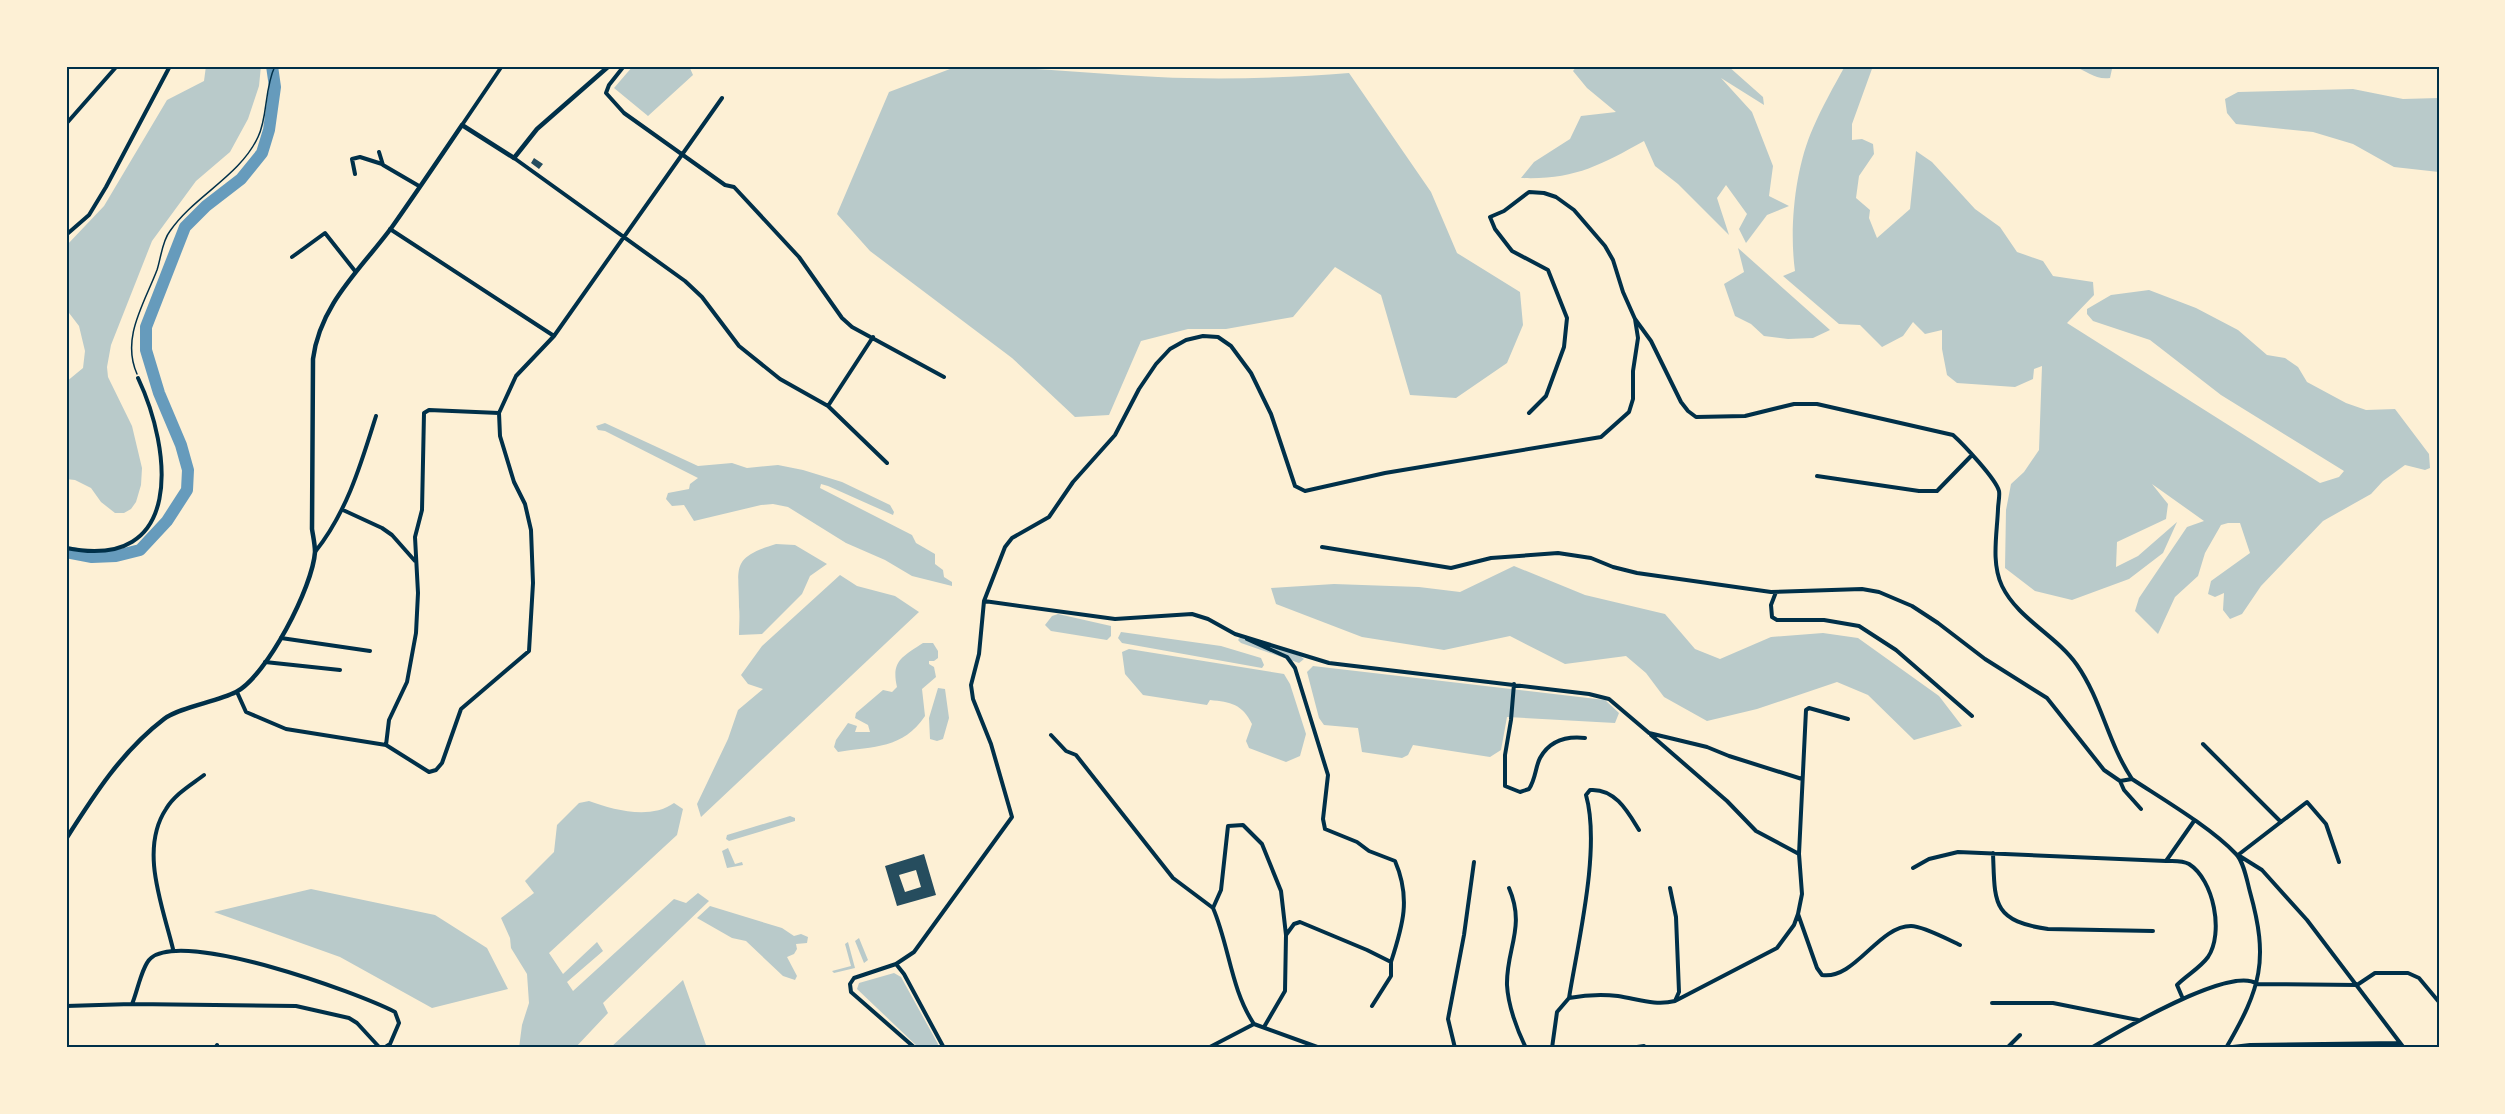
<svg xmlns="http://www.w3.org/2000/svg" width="2505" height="1114" viewBox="0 0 2505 1114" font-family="Inter,sans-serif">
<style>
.green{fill:#b9caca}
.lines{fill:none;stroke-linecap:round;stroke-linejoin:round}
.river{stroke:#669bbc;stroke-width:12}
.building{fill:#264d5e;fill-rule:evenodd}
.path{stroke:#003049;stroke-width:1.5}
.minor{stroke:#003049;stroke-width:4}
.tertiary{stroke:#003049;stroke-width:4.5}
.neatline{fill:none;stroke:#003049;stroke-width:2}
</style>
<rect width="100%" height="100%" fill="#fdf0d5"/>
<path class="green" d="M 206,66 L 261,66 L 259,86 L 248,119 L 230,152 L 196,181 L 152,241 L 111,345 L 107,367 L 108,377 L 132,426 L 142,468 L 141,485 L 136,502 L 131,509 L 124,513 L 115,513 L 101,502 L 91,488 L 75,480 L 66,479 L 66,382 L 83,368 L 85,351 L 79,326 L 66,309 L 66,246 L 104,206 L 167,100 L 204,81 Z
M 633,66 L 689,66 L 693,75 L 648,116 L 614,88 Z
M 958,66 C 1025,66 1091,74 1158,77 C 1220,80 1287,78 1349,73 L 1431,192 L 1457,253 L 1520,292 L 1523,325 L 1507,363 L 1456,398 L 1410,395 L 1381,295 L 1335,267 L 1293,317 L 1226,329 L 1188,329 L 1141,341 L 1109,415 L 1075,417 L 1012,358 L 870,251 L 837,214 L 889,92 Z
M 1577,66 L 1728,66 L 1763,97 L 1764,105 L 1721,78 L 1752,112 L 1773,166 L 1769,196 L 1789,206 L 1767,215 L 1746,243 L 1739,229 L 1747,214 L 1726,185 L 1717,198 L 1729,235 L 1678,184 L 1655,166 L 1644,141 C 1599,166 1573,180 1521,178 L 1534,162 L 1570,139 L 1581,116 L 1616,112 L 1587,88 L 1573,71 Z
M 1845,66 L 1873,66 L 1852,124 L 1852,140 L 1862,139 L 1873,144 L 1874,154 L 1859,176 L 1856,198 L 1870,210 L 1869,218 L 1877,238 L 1910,209 L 1916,151 L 1932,162 L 1975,209 L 2000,227 L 2017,252 L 2043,261 L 2053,276 L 2093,282 L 2094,295 L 2067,323 L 2320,483 L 2339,477 L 2344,471 L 2221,395 L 2150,340 L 2093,321 L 2087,314 L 2087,309 L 2111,295 L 2149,290 L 2196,308 L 2238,330 L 2267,355 L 2285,358 L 2298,367 L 2307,382 L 2346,403 L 2366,410 L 2395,409 L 2429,454 L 2430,468 L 2425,470 L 2405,465 L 2383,481 L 2371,494 L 2323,521 L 2261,586 L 2242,614 L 2230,619 L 2223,610 L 2224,593 L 2215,597 L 2208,594 L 2211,581 L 2250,553 L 2240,523 L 2228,523 L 2221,525 L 2205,553 L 2198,576 L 2175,597 L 2158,634 L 2135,611 L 2139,598 L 2187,527 L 2204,521 L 2152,484 L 2168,504 L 2166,519 L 2117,542 L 2116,567 L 2138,556 L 2177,522 L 2163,553 L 2129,579 L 2072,600 L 2035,591 L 2005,568 L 2006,510 L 2011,484 L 2024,472 L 2039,450 L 2042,366 L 2034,369 L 2033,379 L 2015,387 L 1957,383 L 1947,375 L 1942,349 L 1942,330 L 1925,334 L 1913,322 L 1903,336 L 1882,347 L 1860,325 L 1839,324 L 1783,276 L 1795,271 C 1789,228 1795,168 1813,128 C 1822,107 1834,86 1845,66 Z
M 2073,66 L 2109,66 L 2112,69 L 2110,78 C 2095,80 2087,71 2073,66 Z
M 2353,89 L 2403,99 L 2439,98 L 2439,172 L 2394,167 L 2353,144 L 2313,132 L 2236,124 L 2227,113 L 2225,99 L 2238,92 Z
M 1738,248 L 1830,330 L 1813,338 L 1788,339 L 1764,336 L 1751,324 L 1735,316 L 1724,284 L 1744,272 Z
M 605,423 L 698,466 L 732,463 L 747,468 L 778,465 L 803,470 L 842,482 L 890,505 L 894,512 L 893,515 L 828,486 L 821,484 L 820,488 L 912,535 L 916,543 L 935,554 L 935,564 L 943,570 L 944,577 L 952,582 L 952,586 L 912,576 L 885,560 L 846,543 L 788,507 L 773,504 L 761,505 L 694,521 L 684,505 L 672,506 L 666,499 L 668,493 L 689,489 L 690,484 L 698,478 L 605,431 L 598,430 L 596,426 Z
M 776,544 L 795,545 L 827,564 L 810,576 L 802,594 L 762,634 L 739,635 C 739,626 740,616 739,607 C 739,567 730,558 776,544 Z
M 1514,566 L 1585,595 L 1665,614 L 1695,649 L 1720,659 L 1771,637 L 1823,633 L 1858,638 L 1939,696 L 1962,726 L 1914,740 L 1868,695 L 1837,682 L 1757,709 L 1707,721 L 1664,697 L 1646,673 L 1626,656 L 1565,664 L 1510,636 L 1444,650 L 1362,637 L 1276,604 L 1271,588 L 1334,584 L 1419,587 L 1460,592 Z
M 840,575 L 857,586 L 895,596 L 919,612 L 701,817 L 697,804 L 728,739 L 738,710 L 763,689 L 748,684 L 741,675 L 762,646 Z
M 1058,614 L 1111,626 L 1111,636 L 1107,640 L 1051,631 L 1045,625 L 1052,616 Z
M 1121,632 L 1221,646 L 1261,658 L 1264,665 L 1262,668 L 1122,643 L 1118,638 Z
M 1241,636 L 1300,656 L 1304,659 L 1299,663 L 1241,643 L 1238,640 Z
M 923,643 L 933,643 L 938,651 L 938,658 L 934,661 L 929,661 L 929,664 L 934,667 L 936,677 L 922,689 L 925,716 C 903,749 874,746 838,752 L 834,747 L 836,740 L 848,723 L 857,726 L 855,732 L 870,732 L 868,725 L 855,718 L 856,713 L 883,690 L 892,692 L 897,687 C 891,661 902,657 923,643 Z
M 1129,649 L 1284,674 L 1290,684 L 1306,734 L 1300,756 L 1286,762 L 1249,748 L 1246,741 L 1252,724 C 1242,704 1231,702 1210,700 L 1207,705 L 1143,695 L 1125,674 L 1122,652 Z
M 1313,666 L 1605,700 L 1619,713 L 1615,723 L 1507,717 L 1501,750 L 1490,757 L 1413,745 L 1408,755 L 1402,758 L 1362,752 L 1358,728 L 1324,725 L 1319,718 L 1307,672 Z
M 938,688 L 945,689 L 949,718 L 943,739 L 937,741 L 930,739 L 929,718 Z
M 589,801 C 614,810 650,820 674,803 L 683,809 L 677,835 L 549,953 L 563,974 L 597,942 L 603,951 L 567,982 L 573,991 L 674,899 L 686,903 L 698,893 L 709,901 L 603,1003 L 608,1013 L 575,1048 L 519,1048 L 522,1025 L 529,1003 L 527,974 L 511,948 L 510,938 L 501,918 L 534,893 L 525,881 L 554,852 L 557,825 L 579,803 Z
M 790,816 L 795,818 L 795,821 L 729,841 L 726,839 L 727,835 Z
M 728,848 L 735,864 L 742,862 L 743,865 L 727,868 L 722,851 Z
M 311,889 L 435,915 L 487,948 L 508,989 L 432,1008 L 340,957 L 214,912 Z
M 710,906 L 782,928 L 794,936 L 801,934 L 808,937 L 807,943 L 796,944 L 797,949 L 794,954 L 787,957 L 797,976 L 795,980 L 783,976 L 746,941 L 732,938 L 697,918 Z
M 859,938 L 868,960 L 864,963 L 855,941 Z
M 848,942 L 855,968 L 834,973 L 832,971 L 851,966 L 845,944 Z
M 894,973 L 901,977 L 938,1044 L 937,1048 L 919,1048 L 857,989 L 859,983 Z
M 683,980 L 707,1048 L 610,1048 Z"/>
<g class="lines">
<path class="river" d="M 66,552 L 92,557 L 116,556 L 140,550 L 167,521 L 187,490 L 188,470 L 181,445 L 159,393 L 146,350 L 146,327 L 185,227 L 206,206 L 241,179 L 262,153 L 269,130 L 275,87 L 272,66"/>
</g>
<path class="building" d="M 534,158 L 543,164 L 539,169 L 531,163 Z
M 924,854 L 936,895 L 897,906 L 885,866 ZM 916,870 L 921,887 L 905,892 L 899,875 Z"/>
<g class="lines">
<path class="path" d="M 137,374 C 121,338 144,304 157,270 C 161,258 162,241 170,231 C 194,196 240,176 258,137 C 268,117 264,89 275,66"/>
<path class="minor" d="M 624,66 L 609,85 L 606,93 L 624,113 L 725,185 L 734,187 L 799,257 L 842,318 L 852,327 L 944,377
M 66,124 L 117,66
M 462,125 L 502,66
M 379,152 L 383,165 L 419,186
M 514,158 L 685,281 L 702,297 L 739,346 L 780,379 L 828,406 L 887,463
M 355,174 L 352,159 L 360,157 L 382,164
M 390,229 L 554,336
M 66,235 L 89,215 L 106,187 L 170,66
M 292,257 L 325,233 L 355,271
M 828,406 L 873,337
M 1529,413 L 1546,396 L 1564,347 L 1567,318 L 1548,270 L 1512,251 L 1495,229 L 1490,217 L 1504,211 L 1529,192 L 1544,193 L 1556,197 L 1574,210 L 1605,246 L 1613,260 L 1623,292 L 1635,319 L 1651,341 L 1681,402 L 1688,411 L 1696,417 L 1745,416 L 1794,404 L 1817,404 L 1953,435 C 1963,444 1996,479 1999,491 C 2000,496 1998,504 1998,509 C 1997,534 1991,563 2002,586 C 2018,619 2056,635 2077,665 C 2102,701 2107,741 2132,779
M 1817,476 L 1919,491 L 1937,491 L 1972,455
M 343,510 L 382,528 L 392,535 L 415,561
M 1322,547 L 1451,568 L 1491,558 L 1558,553 L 1591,558 L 1613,567 L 1637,573 L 1771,592 L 1862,589 L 1879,592 L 1912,606 L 1938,623 L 1985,659 L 2047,698 L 2104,770 L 2120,781 L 2132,779 C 2164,800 2210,827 2236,854 C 2244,862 2247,881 2250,892 C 2269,960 2261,988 2226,1048
M 66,548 C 185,572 172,450 138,378
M 315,552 C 347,512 361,464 376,416
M 1776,592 L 1771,605 L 1772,617 L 1777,620 L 1824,620 L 1859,626 L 1896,650 L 1972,716
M 984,601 L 1115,619 L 1192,614 L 1208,619 L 1235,634 L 1329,663 L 1589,694 L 1609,699 L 1649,733 L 1707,747 L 1729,756 L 1802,779
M 281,638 L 370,651
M 1247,639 L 1287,657 L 1295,668 L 1328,775 L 1323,819 L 1325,829 L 1357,842 L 1369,851 L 1395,861 C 1411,898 1403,925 1391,962 L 1367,950 L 1300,922 L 1294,924 L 1286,935
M 265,662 L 340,670
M 1514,684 L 1511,720 L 1505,755 L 1505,786 L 1520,792 L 1529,789 C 1536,778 1535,768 1540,758 C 1550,740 1567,736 1585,738
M 237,692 L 246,712 L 286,729 L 386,745 L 429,772 L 436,770 L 442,763 L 461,709 L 529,651 L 533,583 L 531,530 L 525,504 L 514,482 L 500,436 L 499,413 L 516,376 L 554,336 L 722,98
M 1848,719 L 1809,708 L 1806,710 L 1799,854 L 1802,894 L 1798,914 L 1817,968 L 1822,975 C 1855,980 1878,926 1911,926 C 1923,926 1949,940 1960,945
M 1051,735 L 1066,751 L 1076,755 L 1173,878 L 1213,908
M 1651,735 L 1727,801 L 1756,831 L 1799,854
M 2203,744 L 2281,822
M 386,745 L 389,720 L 407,682 L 416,633 L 418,593 L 415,537 L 422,510 L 424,413 L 429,410 L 499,413
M 2120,781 L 2124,790 L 2141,809
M 1993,853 C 1995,902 1991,921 2048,929 L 2153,931
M 2166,861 C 2174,861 2182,860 2189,864 C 2214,880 2224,933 2208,957 C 2200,968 2187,975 2177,985 L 2183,999
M 2339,862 L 2326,824 L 2307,802 L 2238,855 L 2262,870 L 2307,920 L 2404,1048
M 1913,868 L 1929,859 L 1958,852 L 2166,861 L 2194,821
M 1509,888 C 1526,927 1506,949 1507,985 C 1508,1005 1517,1030 1526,1048
M 1670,888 L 1676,917 L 1679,992 L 1675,1001
M 173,949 C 163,907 139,850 166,809 C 175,794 191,785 204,775
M 896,964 L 904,974 L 944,1048
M 1569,998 C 1578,942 1601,848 1586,795 L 1590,790 C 1615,788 1628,812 1639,830
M 1992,1003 L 2053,1003 L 2138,1020
M 132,1004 C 137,993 142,965 151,958 C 185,930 356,992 395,1012 L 399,1023 L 390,1044 L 384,1048
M 66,1006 L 132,1004 L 296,1006 L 349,1018 L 357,1023 L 380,1048
M 1372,1006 L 1391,976 L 1391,962
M 1254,1024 C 1231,990 1229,945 1213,908 L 1221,890 L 1228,826 L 1243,825 L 1262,844 L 1281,891 L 1286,935 L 1285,991 L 1264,1027
M 1254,1024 L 1320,1048
M 215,1048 L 217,1045
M 915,1048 L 851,992 L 850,984 L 854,978 L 896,964 L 914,952 L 1012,817 L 991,744 L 973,699 L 971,685 L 979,654 L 984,601 L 1005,547 L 1012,538 L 1049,517 L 1073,482 L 1115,435 L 1139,389 L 1156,364 L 1170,349 L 1186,340 L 1203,336 L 1218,337 L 1231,346 L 1251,373 L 1271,414 L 1295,486 L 1305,491 L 1385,473 L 1601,437 L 1629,412 L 1633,399 L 1633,371 L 1638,338 L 1635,319
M 1208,1048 L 1254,1024
M 1455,1048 L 1448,1019 L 1464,935 L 1474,862
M 1552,1048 L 1557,1012 L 1569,998 C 1585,995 1602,994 1618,996 C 1638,999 1655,1006 1675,1001 L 1777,948 L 1794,925 L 1798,914
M 1630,1048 L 1644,1046
M 2007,1048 L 2020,1035
M 2091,1048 C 2118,1032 2231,965 2257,984 L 2357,985 L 2375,973 L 2408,973 L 2419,978 L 2439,1002
M 2224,1048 L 2250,1045 L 2399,1043"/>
<path class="tertiary" d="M 66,839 C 94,795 122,751 164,719 C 180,707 216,702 236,692 C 267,676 313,586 315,552 C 315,544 313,536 312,529 L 313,359 C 320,304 361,269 392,227 C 416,193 439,159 462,125 L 514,158 L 537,129 L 609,66"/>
</g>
<rect width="2505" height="1114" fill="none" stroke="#fdf0d5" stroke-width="135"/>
<rect x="68" y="68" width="2370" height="978" class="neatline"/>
</svg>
